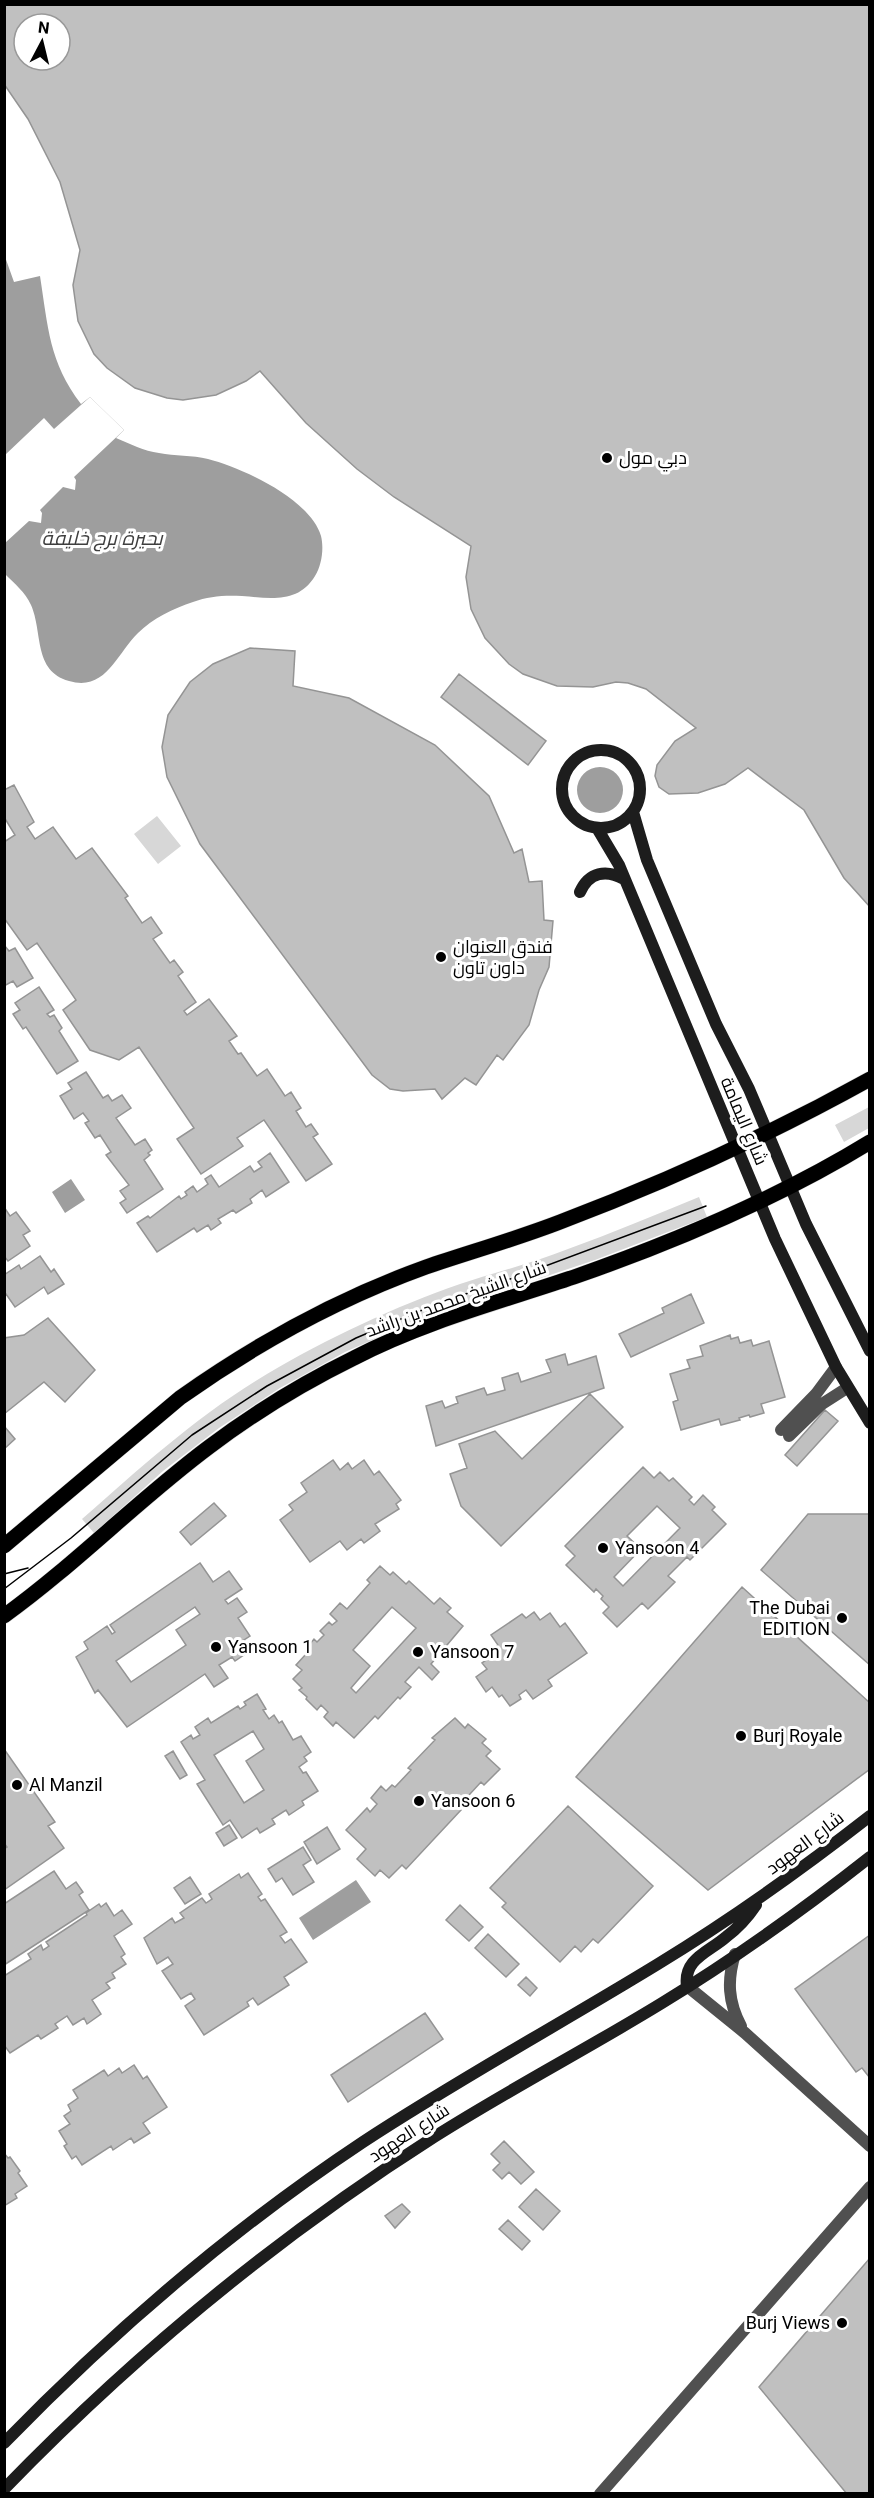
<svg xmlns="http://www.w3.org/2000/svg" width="874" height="2498" viewBox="0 0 874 2498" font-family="Roboto,Cairo,sans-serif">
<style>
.green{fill:#d7d7d7}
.water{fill:#9e9e9e}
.pier{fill:#fff}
.building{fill:#c0c0c0;stroke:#949494;stroke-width:1.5;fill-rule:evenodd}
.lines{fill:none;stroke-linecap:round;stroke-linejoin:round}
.primary-casing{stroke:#dbdbdb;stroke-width:16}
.street{stroke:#505050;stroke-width:12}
.secondary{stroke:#1d1d1d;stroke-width:12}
.primary{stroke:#000;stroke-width:15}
.tram{stroke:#000;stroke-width:1.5}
.poi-dot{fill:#000;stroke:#fff;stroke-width:2}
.labels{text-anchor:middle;stroke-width:6;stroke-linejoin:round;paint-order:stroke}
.poi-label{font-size:18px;fill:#000;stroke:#fff;text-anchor:start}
.street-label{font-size:18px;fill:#000;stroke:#fff}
.water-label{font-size:20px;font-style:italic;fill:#3f3f3f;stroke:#fff}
</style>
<rect width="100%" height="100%" fill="#fff"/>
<path class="green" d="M 157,816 L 181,846 L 158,864 L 134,834 Z
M 869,1107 L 869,1128 L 844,1142 L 835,1125 Z
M 699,1197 L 707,1217 L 595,1260 L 427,1316 L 345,1352 L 280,1388 L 219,1428 L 163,1471 L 94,1533 L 82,1519 C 141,1467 199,1414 267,1374 C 326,1339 396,1306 460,1284 C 496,1272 533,1263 568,1249 C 612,1233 655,1215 699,1197 Z"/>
<path class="water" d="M 4,254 L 14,282 L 40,276 C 48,327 49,362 81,404 L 90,397 L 124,430 L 116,438 C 130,444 144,451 159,453 C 175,456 192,455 208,459 C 243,468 310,499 321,536 C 324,548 322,565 315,576 C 298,604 270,598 242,596 C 225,595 209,596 193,602 C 174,608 152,619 138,633 C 117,653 106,692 69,681 C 33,671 43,632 31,605 C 25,592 15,584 5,574 Z
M577 790a23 23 0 1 1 46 0a23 23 0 1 1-46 0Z
M 71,1179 L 85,1200 L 65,1213 L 52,1192 Z
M 356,1880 L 371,1902 L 313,1940 L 299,1918 Z"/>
<path class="pier" d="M 90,397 L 124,430 L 74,477 L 76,480 L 75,490 L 63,487 L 40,510 L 42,513 L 41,523 L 29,521 L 5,543 L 5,455 L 44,418 L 54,429 Z"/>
<path class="building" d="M 4,4 L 870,4 L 870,907 L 844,878 L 804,810 L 748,768 L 725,784 L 698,793 L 669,794 L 659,787 L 655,776 L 657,765 L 675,741 L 696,728 L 646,689 L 628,683 L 616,682 L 593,687 L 557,686 L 523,674 L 509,664 L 485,638 L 471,609 L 466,577 L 471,546 L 394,497 L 357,469 L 306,423 L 260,371 L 246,381 L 216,395 L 183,400 L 167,398 L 135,388 L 107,368 L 94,354 L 78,321 L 73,285 L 80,250 L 60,182 L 28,119 L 4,84 ZM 24,24 L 60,24 L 60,60 L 24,60 Z
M 250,648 L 295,651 L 293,686 L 349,698 L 435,745 L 489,796 L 514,853 L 522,849 L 529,882 L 542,881 L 544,920 L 553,921 L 549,967 L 539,990 L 529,1025 L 503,1060 L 497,1055 L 476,1085 L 465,1078 L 442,1099 L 435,1089 L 403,1091 L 390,1089 L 372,1075 L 200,844 L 167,777 L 162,747 L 168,715 L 190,682 L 213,664 Z
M 459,674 L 546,741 L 528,765 L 441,697 Z
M 14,785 L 34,822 L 27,827 L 35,839 L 53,827 L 76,859 L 92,848 L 128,896 L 125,898 L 142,923 L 151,917 L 162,933 L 153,939 L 170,963 L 174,960 L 183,972 L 178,976 L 196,1002 L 184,1011 L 187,1015 L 209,999 L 237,1036 L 229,1041 L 238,1054 L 241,1053 L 257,1076 L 267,1069 L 285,1096 L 291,1092 L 301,1108 L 296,1111 L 306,1127 L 311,1124 L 318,1134 L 313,1137 L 332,1164 L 306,1181 L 264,1120 L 237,1138 L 243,1146 L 201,1174 L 177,1139 L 194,1128 L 139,1047 L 119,1060 L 90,1050 L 63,1010 L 76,1000 L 37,943 L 27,950 L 4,918 L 4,842 L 15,835 L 4,817 L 4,790 Z
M 4,945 L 9,951 L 15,948 L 33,978 L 17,987 L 13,981 L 4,986 Z
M 39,987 L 54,1010 L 47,1014 L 50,1017 L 54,1015 L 62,1028 L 59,1031 L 78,1061 L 57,1074 L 26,1027 L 23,1029 L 13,1014 L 20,1010 L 15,1003 Z
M 86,1072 L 103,1098 L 108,1095 L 112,1101 L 122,1095 L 131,1108 L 116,1118 L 135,1145 L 145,1139 L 152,1150 L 148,1153 L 150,1155 L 144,1160 L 163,1189 L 127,1213 L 120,1203 L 126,1199 L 120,1191 L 129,1185 L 106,1155 L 111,1152 L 100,1135 L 95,1138 L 85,1123 L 89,1121 L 83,1113 L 74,1119 L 60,1096 L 72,1089 L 68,1083 Z
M 270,1153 L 289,1182 L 266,1197 L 262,1190 L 250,1199 L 252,1203 L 236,1213 L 233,1210 L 218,1219 L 221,1223 L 211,1230 L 208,1225 L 197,1232 L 194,1228 L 157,1252 L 137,1223 L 148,1216 L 150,1218 L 179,1196 L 181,1199 L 187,1195 L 185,1192 L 193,1186 L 197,1192 L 208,1184 L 205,1179 L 211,1175 L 219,1187 L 250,1166 L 254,1172 L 262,1167 L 258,1162 Z
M 4,1207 L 10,1216 L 16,1212 L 30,1231 L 23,1235 L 30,1246 L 8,1261 L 4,1256 Z
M 40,1256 L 51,1272 L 54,1269 L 64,1284 L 48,1294 L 44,1287 L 15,1307 L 6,1294 L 4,1295 L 4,1275 L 19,1265 L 21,1269 Z
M 691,1294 L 704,1323 L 631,1357 L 619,1334 L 664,1313 L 662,1308 Z
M 48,1318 L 95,1370 L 65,1402 L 44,1382 L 4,1414 L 4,1338 L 24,1335 Z
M 730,1335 L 731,1339 L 738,1337 L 740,1343 L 751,1340 L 753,1346 L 769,1341 L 785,1397 L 761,1404 L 764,1413 L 750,1417 L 749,1415 L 739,1418 L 740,1420 L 721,1425 L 719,1419 L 681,1430 L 673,1402 L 678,1400 L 670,1374 L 690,1368 L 687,1360 L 703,1356 L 700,1346 Z
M 565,1354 L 568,1365 L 596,1356 L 604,1388 L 436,1446 L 426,1406 L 442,1401 L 445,1408 L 458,1403 L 456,1397 L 484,1388 L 487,1395 L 505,1390 L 502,1378 L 518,1373 L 521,1382 L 551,1372 L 546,1360 Z
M 590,1394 L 623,1427 L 501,1546 L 461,1506 L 450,1474 L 467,1468 L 459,1444 L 495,1431 L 522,1459 Z
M 825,1410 L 838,1421 L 797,1466 L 785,1455 Z
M 4,1426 L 15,1439 L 4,1449 Z
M 333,1460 L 340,1470 L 348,1463 L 352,1469 L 364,1460 L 374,1475 L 379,1471 L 401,1500 L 396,1504 L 399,1509 L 375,1524 L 380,1531 L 364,1543 L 361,1539 L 347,1550 L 340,1541 L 310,1562 L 280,1520 L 293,1510 L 289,1505 L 307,1492 L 301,1483 Z
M 643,1467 L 654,1478 L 660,1472 L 669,1481 L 673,1478 L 692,1497 L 689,1500 L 694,1505 L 703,1495 L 715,1507 L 712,1510 L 726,1524 L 690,1560 L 687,1557 L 668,1576 L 675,1582 L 648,1609 L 642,1603 L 617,1627 L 603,1613 L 609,1607 L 601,1599 L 603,1596 L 596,1589 L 594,1592 L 566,1565 L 575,1556 L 565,1546 ZM 657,1506 L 680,1528 L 623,1586 L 614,1577 L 641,1549 L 627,1536 Z
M 214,1503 L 226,1516 L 191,1545 L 180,1532 Z
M 808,1514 L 870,1514 L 870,1665 L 761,1570 Z
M 200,1563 L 213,1582 L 229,1571 L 242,1589 L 225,1600 L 228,1604 L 237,1598 L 247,1612 L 238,1618 L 250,1636 L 244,1640 L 251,1650 L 235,1661 L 232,1657 L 219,1665 L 228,1678 L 214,1687 L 205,1674 L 127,1727 L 98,1690 L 95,1693 L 76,1657 L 88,1649 L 84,1642 L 107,1626 L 112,1634 L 115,1632 L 110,1625 ZM 195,1607 L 200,1614 L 176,1630 L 186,1645 L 131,1682 L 116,1661 Z
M 380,1566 L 390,1575 L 393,1572 L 406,1584 L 409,1581 L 434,1604 L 440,1598 L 451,1608 L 447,1612 L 463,1626 L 431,1664 L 439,1672 L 432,1680 L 419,1667 L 405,1682 L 411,1687 L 400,1699 L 398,1697 L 378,1719 L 375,1716 L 354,1738 L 336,1722 L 333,1726 L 324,1717 L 328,1712 L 321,1705 L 317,1710 L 306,1699 L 307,1697 L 299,1690 L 302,1688 L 293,1679 L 302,1670 L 296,1665 L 307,1653 L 305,1650 L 314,1639 L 317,1642 L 324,1635 L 320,1631 L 329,1622 L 332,1625 L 337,1621 L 330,1614 L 340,1603 L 347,1609 L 370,1583 L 367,1580 ZM 392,1607 L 416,1628 L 356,1693 L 351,1688 L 370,1666 L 353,1650 Z
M 742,1587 L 870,1703 L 870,1769 L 708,1890 L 576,1777 Z
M 534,1612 L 540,1620 L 550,1613 L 560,1627 L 565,1623 L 587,1653 L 548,1680 L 552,1686 L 533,1699 L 526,1690 L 519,1695 L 521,1699 L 510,1706 L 502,1695 L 499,1697 L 492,1687 L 486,1692 L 476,1677 L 487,1669 L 482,1663 L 489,1658 L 486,1654 L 498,1645 L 491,1635 L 522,1614 L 526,1618 Z
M 257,1694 L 266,1709 L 263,1710 L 269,1719 L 274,1715 L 279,1723 L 282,1721 L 293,1740 L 301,1736 L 311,1752 L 304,1757 L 307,1761 L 299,1767 L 303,1773 L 306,1772 L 318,1791 L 302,1801 L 304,1805 L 289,1815 L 286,1810 L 272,1819 L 275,1824 L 260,1833 L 257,1828 L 242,1838 L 230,1820 L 223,1825 L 197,1784 L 205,1780 L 181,1742 L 191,1735 L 193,1739 L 200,1735 L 195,1727 L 208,1718 L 211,1723 L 238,1706 L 240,1709 L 246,1705 L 244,1702 ZM 253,1731 L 264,1749 L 246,1761 L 264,1790 L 244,1803 L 214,1755 Z
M 455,1718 L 465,1728 L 468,1724 L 486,1739 L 482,1743 L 491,1751 L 486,1756 L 500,1769 L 484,1785 L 481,1782 L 458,1807 L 461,1810 L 406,1869 L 402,1865 L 389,1878 L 380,1870 L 375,1876 L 357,1859 L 366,1849 L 346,1830 L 367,1808 L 370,1812 L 377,1804 L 371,1798 L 381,1786 L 386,1791 L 392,1785 L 395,1787 L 411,1770 L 408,1768 L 435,1740 L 432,1738 Z
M 4,1749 L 55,1822 L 48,1826 L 64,1848 L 4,1890 L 4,1849 L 7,1847 L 4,1843 Z
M 173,1751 L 187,1775 L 180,1779 L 165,1756 Z
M 568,1806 L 653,1886 L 598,1943 L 593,1939 L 581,1952 L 575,1946 L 560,1962 L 502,1907 L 506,1903 L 490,1888 Z
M 229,1825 L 237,1838 L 224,1846 L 216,1833 Z
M 327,1827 L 340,1849 L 317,1864 L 304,1842 Z
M 303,1847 L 311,1860 L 303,1865 L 314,1882 L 293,1895 L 282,1878 L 276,1882 L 268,1869 Z
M 54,1871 L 66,1889 L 76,1882 L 83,1892 L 79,1895 L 89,1910 L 4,1965 L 4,1904 Z
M 248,1873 L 262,1894 L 258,1897 L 261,1901 L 265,1899 L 287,1932 L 280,1936 L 285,1943 L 291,1939 L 307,1962 L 284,1977 L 289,1985 L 258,2005 L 253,1998 L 247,2002 L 249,2006 L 204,2035 L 185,2006 L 195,1999 L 191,1993 L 181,1999 L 162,1971 L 173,1964 L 168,1957 L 157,1964 L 144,1938 L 172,1918 L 175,1923 L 184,1918 L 180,1913 L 202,1898 L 206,1903 L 212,1899 L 209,1894 L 239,1874 L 241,1878 Z
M 190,1877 L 201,1894 L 185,1904 L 174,1888 Z
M 106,1903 L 114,1916 L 122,1910 L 132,1924 L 114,1936 L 125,1954 L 121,1957 L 126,1964 L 112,1973 L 115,1978 L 106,1983 L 110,1988 L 92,2000 L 101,2014 L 87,2024 L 84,2018 L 73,2025 L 67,2016 L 55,2024 L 58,2028 L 41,2039 L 38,2035 L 10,2053 L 4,2045 L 4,1976 L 31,1959 L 28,1954 L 41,1945 L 43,1950 L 49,1946 L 46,1942 L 87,1915 L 86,1913 L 99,1904 L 101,1907 Z
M 460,1905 L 483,1927 L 469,1941 L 446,1920 Z
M 488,1934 L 519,1964 L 506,1977 L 475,1948 Z
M 870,1935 L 870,2078 L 862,2068 L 856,2072 L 795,1989 Z
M 526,1977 L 537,1988 L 530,1996 L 518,1985 Z
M 425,2013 L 443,2039 L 348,2102 L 331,2075 Z
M 134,2065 L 143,2079 L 147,2076 L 167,2107 L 143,2123 L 150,2133 L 134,2143 L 131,2138 L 113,2150 L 111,2146 L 82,2165 L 76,2156 L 72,2159 L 64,2146 L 67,2144 L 59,2131 L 70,2124 L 64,2116 L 71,2111 L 68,2105 L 78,2098 L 73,2090 L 104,2070 L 108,2076 L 119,2068 L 122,2073 Z
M 504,2141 L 534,2172 L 521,2184 L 509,2172 L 502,2179 L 493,2170 L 500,2163 L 491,2154 Z
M 4,2153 L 8,2158 L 10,2157 L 20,2171 L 18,2173 L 27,2186 L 15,2194 L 17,2198 L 4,2206 Z
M 536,2189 L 560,2211 L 543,2230 L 519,2207 Z
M 402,2204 L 410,2212 L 395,2228 L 385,2216 Z
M 508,2220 L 530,2241 L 522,2250 L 499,2229 Z
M 870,2258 L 870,2494 L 847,2494 L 759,2387 Z"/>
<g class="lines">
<defs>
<path id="primary" d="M 4,1546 L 181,1397 C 256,1344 340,1298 426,1267 C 470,1252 516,1239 560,1222 C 666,1182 771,1134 870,1079
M 4,1616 C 76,1564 138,1500 209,1447 C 254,1413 303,1383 354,1358 C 423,1322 500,1302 574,1277 C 677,1241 777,1199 870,1142"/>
</defs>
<use href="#primary" class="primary-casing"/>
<path class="street" d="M 781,1430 L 816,1394 L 836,1367
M 789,1436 L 822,1404 L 847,1388
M 735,1954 C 727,1980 728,2002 741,2026
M 687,1986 L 745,2033 L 870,2146
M 600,2494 L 870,2187"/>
<path class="secondary" d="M562 789a39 39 0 1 1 78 0a39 39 0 1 1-78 0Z
M 633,812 L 647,860 L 716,1024 L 749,1089 L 806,1224 L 870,1351
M 597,828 L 619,865 L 775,1239 L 836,1367 L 870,1423
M 580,892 C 589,872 606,869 624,879
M 687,1986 C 683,1959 709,1952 726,1937 C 738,1928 748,1917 756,1905
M 4,2443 C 114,2330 232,2229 363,2142 C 459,2079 560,2024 658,1964 C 732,1919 802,1869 870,1816
M 4,2489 C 134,2355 277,2237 434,2137 C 508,2090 587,2049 662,2003 C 734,1959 804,1909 870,1857"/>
<use href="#primary" class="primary"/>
<path class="tram" d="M 4,1574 L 28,1568
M 4,1589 L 71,1538 L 192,1435 L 267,1386 L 356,1338 L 439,1303 L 516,1277 L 706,1206"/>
</g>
<g class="poi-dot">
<circle cx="607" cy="458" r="6"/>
<circle cx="441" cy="957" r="6"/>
<circle cx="603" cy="1548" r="6"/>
<circle cx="842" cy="1618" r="6"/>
<circle cx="216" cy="1647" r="6"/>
<circle cx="418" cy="1652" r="6"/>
<circle cx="741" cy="1736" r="6"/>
<circle cx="17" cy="1785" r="6"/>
<circle cx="419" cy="1801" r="6"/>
<circle cx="842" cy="2323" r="6"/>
</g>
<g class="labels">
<g class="poi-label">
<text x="619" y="464">دبي مول</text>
<text x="453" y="953">فندق العنوان<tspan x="453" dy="21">داون تاون</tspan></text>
<text x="615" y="1554">Yansoon 4</text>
<text x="830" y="1614" text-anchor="end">The Dubai<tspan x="830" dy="21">EDITION</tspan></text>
<text x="228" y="1653">Yansoon 1</text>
<text x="430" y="1658">Yansoon 7</text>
<text x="753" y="1742">Burj Royale</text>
<text x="29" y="1791">Al Manzil</text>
<text x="431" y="1807">Yansoon 6</text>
<text x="830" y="2329" text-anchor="end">Burj Views</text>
</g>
<g class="street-label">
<text transform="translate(744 1121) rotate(67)" y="6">شارع اليمامة</text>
<text transform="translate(456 1299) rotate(-20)" y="6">شارع الشيخ محمد بن راشد</text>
<text transform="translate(805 1843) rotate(-37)" y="6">شارع العهود</text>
<text transform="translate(409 2133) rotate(-33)" y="6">شارع العهود</text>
</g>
<g class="water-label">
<text x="102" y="545">بحيرة برج خليفة</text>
</g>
</g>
<rect width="874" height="2498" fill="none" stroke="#000000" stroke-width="12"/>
<g transform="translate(42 42) rotate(7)"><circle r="28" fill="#ffffff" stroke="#999999" stroke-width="1.5"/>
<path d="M0-4.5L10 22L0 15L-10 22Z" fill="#000000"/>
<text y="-9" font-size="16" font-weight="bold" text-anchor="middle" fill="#000000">N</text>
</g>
</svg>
